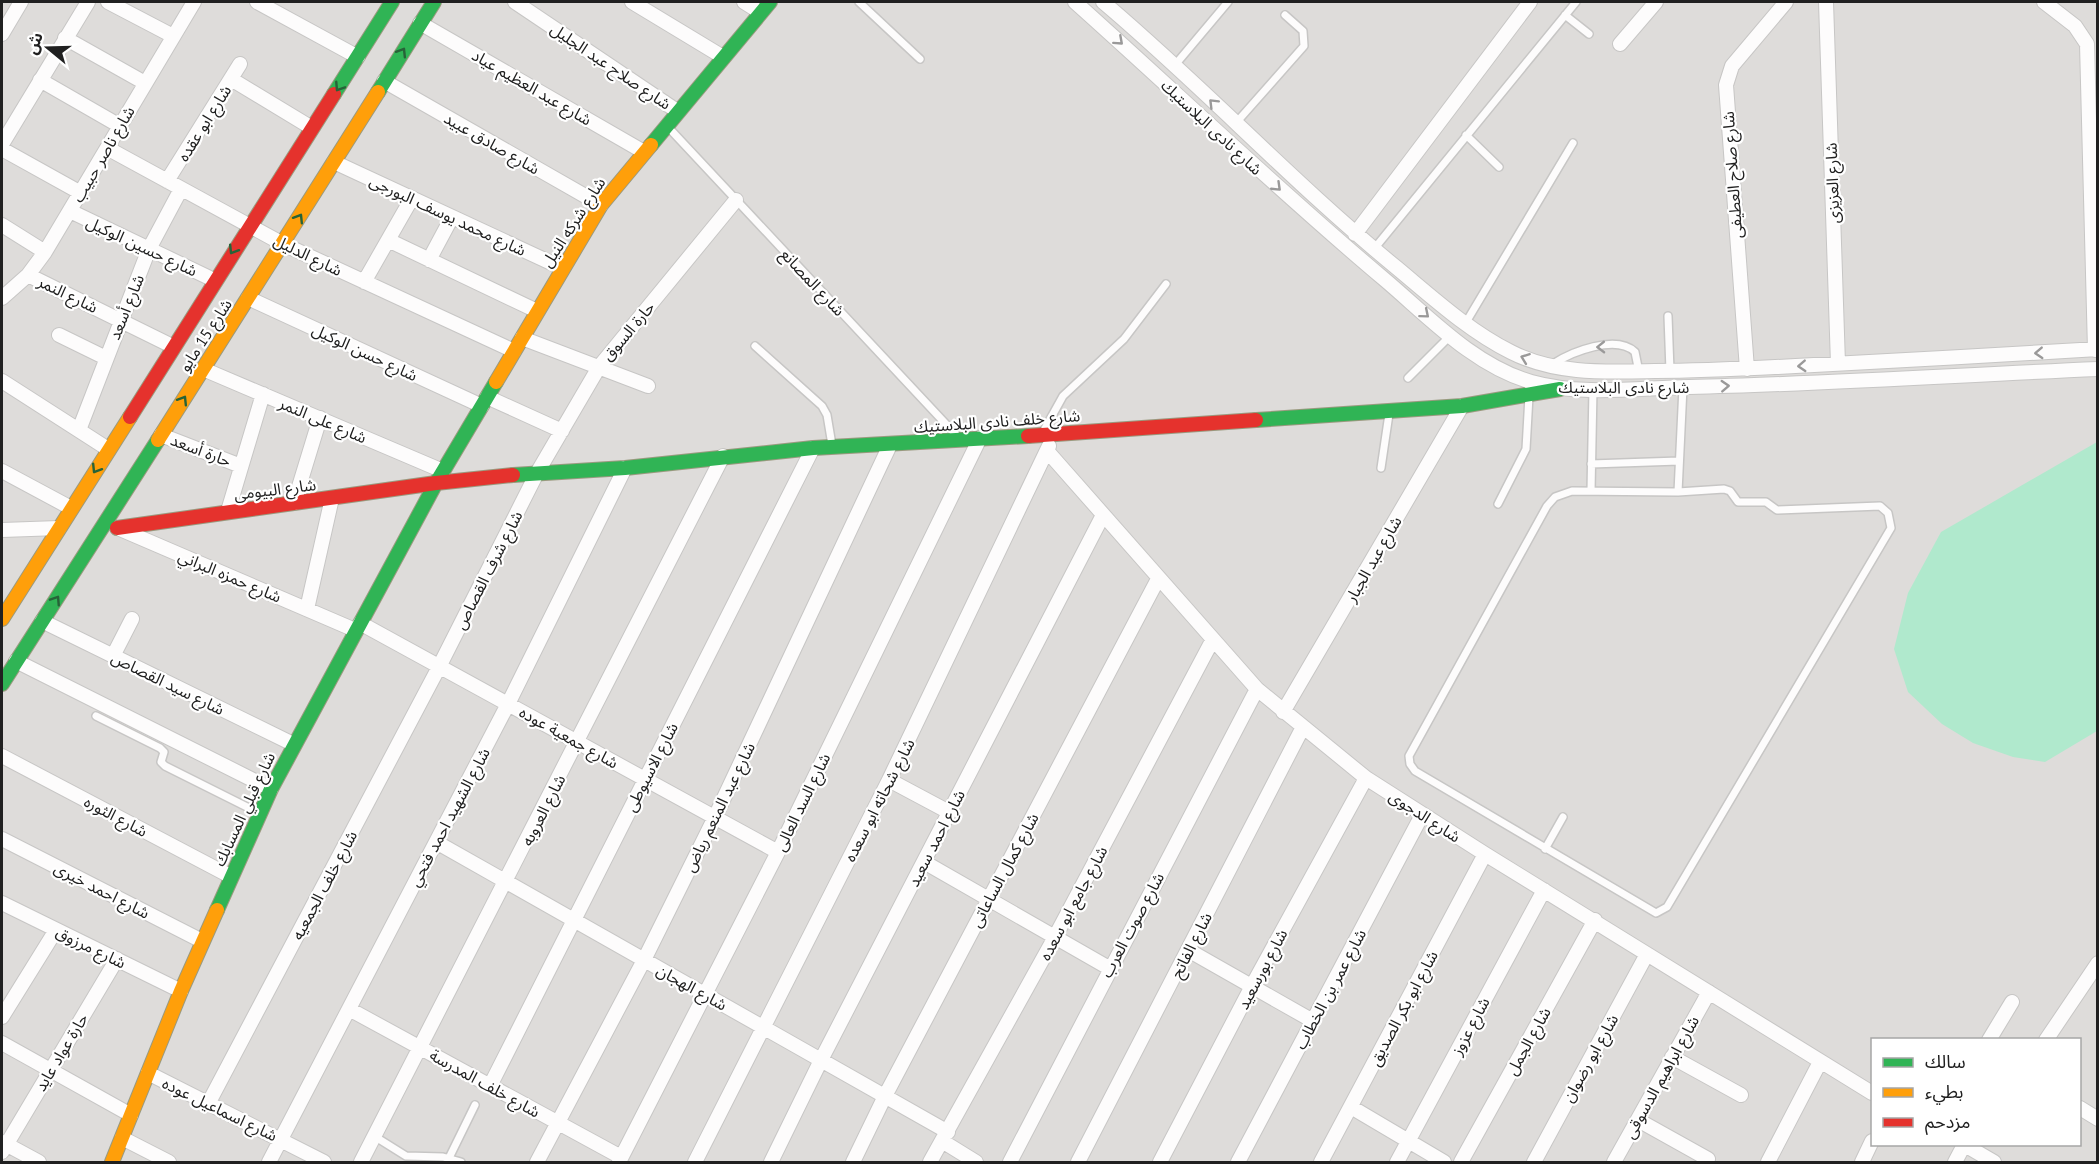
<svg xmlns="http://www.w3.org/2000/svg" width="2099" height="1164" viewBox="0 0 2099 1164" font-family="'PT Sans','Noto Sans Arabic',sans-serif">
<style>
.residential{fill:#dedcda;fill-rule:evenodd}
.pitch{fill:#b0e9cd}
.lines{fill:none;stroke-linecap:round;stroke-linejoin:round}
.lane-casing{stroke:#c7c6c5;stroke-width:10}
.street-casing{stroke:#c7c6c5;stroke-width:16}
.fast-casing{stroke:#9a9a7f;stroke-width:16}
.slow-casing{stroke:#9a9a7f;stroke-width:16}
.jam-casing{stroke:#9a9a7f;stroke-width:16}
.lane{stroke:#fdfcfc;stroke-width:7}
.street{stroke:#fdfcfc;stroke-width:14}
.fast{stroke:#30b455;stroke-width:14}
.slow{stroke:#ff9f0a;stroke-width:14}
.jam{stroke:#e5322d;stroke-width:14}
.oneway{stroke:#9a9999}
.oneway2{stroke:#276338}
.labels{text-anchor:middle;stroke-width:4.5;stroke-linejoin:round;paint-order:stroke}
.street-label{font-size:16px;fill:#202020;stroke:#fff}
</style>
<rect width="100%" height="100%" fill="#efece9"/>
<path class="residential" d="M 2,2 L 2097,2 L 2097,1162 L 2,1162 ZM 1872,1040 L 2080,1040 L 2080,1144 L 1872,1144 Z"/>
<path class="pitch" d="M 2097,442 L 2097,731 L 2045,762 L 2013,757 L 1973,743 L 1942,724 L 1908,692 L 1894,649 L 1908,593 L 1941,532 Z"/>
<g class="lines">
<defs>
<path id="lane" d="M 859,2 L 920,59
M 1565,15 L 1589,34
M 1175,65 L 1228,2
M 1235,124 L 1304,46 L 1303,31 L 1285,15
M 668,127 L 958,437
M 1466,135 L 1499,167
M 1374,249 L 1576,2
M 1668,316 L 1670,371
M 1465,324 L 1573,143
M 755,346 L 822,406 L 827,415 L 832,445
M 1553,364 C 1571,352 1616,334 1635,352 L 1639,372
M 1408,378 L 1451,335
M 1043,432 L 1063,396 L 1124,339 L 1166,284
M 1591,464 L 1679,461
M 1381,468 L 1389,414
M 1724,489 L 1730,491 L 1738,502 L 1766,502 L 1777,510 L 1880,506 L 1888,513 L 1891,528 L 1667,907 L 1656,913 L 1415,771 L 1410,764 L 1409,756 L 1547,506 L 1555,497 L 1572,491 L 1678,492 Z
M 1591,491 L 1593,389
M 1678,492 L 1683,387
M 1498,504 L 1526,449 L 1529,396
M 96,716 L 160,748 L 164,752 L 161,762 L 165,766 L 259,813
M 1545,849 L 1563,817
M 374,1136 L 406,1156 L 443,1157 L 461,1162
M 449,1158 L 475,1105"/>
<path id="street" d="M 108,2 L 173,36
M 257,2 L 358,57
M 515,2 L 677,111
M 632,2 L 723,57
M 744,2 L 760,12
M 1075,2 C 1178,94 1278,190 1384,279 C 1429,317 1473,365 1531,382 C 1581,396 1637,388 1689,387 C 1825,384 1961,375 2098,369
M 1103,2 C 1204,87 1294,184 1397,268 C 1433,298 1469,331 1511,352 C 1556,375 1607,372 1655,371 C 1708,371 1761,368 1814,365 C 1909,360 2003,355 2098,349
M 1826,2 L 1838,364
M 2044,2 L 2075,26 L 2087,44 L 2095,350
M 420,23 L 644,152
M 2,34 L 21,2
M 65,38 L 145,83
M 1620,44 L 1656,2
M 231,79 L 312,128
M 40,80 L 120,126
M 384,81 L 601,205
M 2,144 L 88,2
M 107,148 L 283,244 L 514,351
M 2,149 L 81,193
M 334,162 L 562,268
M 167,181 L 240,64
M 70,211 L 214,280
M 2,225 L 45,252
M 1355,234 L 1530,2
M 388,240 L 537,311
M 429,260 L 452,217
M 28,275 L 172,346
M 364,282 L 412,198
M 2,298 L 28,275 L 45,252 L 194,2
M 248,298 L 482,406
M 59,335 L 106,358
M 522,338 L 648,386
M 203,369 L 443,471
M 1747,369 L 1726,85 L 1732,66 L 1786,2
M 2,381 L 108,449
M 487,397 L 562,431
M 79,430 L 149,249 L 181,189
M 161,435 L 241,466
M 1048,452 L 1257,689 L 1366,778 L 1485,854 L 1872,1093
M 2,471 L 71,508
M 294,503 L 320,418
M 228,511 L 263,394
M 120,529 L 355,630
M 2,530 L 59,528
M 307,609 L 332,498
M 42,621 L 293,744
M 360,623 L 778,852
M 113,656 L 132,619
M 16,661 L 271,789
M 1283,712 L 1462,406
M 2,756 L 230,876
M 889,780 L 949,812
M 2,839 L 202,941
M 436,842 L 948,1132
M 924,862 L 1109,968
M 2,903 L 181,991
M 1188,950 L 1313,1021
M 349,1009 L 621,1157
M 2,1017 L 56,930
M 1989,1040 L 2012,1002
M 2046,1040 L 2098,963
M 2,1043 L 131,1115
M 1672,1057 L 1741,1095
M 148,1073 L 324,1162
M 490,1086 L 813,448
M 208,1104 L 439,667 L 537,473 L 599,367 L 736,200
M 1351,1107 L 1444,1162
M 2080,1108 L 2098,1119
M 1638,1120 L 1708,1159
M 122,1138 L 169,1162
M 942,1141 L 976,1162
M 2,1142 L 39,1162
M 1963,1144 L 1994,1162
M 2,1152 L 117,959
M 269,1162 L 508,704 L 625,468
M 361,1162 L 723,456
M 537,1162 L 644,960 L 715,817 L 890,445
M 619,1162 L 778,852 L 980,438
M 695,1162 L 889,780 L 1049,446
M 771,1162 L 821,1060 L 1103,515
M 853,1162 L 885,1096 L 1158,579
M 930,1162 L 1055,937 L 1212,641
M 1010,1162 L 1257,689
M 1078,1162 L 1303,727
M 1160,1162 L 1252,986 L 1366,778
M 1238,1162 L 1422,815
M 1321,1162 L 1485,854
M 1397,1162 L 1544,890
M 1461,1162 L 1595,920
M 1534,1162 L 1647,954
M 1614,1162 L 1709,992
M 1768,1162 L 1820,1062
M 1862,1162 L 1872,1141
M 1955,1162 L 1964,1145"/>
<path id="fast" d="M 378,92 L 434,2
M 334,94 L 392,2
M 651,145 L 770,2
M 1256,420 L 1462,406 L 1560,389
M 513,475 L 625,468 L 813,448 L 1028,436
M 2,684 L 158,440
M 217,910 L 271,789 L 436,483 L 496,382"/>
<path id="slow" d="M 496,382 L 601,205 L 651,145
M 158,440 L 378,92
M 2,619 L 130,417
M 112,1162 L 181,991 L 217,910"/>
<path id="jam" d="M 130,417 L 334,94
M 1028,436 L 1256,420
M 117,528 L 436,483 L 513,475"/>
</defs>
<use href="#lane" class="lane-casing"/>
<use href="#street" class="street-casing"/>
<use href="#fast" class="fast-casing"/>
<use href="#slow" class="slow-casing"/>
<use href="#jam" class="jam-casing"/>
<use href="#lane" class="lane"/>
<use href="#street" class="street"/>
<use href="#fast" class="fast"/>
<use href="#slow" class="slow"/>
<use href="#jam" class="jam"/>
</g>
<defs><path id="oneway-chevron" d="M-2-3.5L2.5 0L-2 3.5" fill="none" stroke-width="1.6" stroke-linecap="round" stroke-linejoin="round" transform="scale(1.5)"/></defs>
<g class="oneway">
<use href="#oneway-chevron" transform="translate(1119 41) rotate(42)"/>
<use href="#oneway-chevron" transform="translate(1213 103) rotate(-135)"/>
<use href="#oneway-chevron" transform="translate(1277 187) rotate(44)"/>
<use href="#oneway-chevron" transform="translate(1425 314) rotate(40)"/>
<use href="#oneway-chevron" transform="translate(1601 347) rotate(179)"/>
<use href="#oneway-chevron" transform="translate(2039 353) rotate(177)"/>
<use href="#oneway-chevron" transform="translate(1525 358) rotate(-159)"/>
<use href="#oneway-chevron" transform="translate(1802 366) rotate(177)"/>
<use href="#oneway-chevron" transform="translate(1725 386) rotate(-3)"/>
</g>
<g class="oneway2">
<use href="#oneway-chevron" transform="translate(402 52) rotate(-58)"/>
<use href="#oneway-chevron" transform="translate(339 87) rotate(123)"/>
<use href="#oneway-chevron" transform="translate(299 218) rotate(-58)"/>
<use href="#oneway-chevron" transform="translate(233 250) rotate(122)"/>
<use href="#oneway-chevron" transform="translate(183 400) rotate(-58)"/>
<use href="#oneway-chevron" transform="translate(96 469) rotate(122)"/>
<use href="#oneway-chevron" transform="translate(56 600) rotate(-57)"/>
</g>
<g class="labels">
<g class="street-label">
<text transform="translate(611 66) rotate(34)" y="6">شارع صلاح عبد الجليل</text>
<text transform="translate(532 87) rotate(30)" y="6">شارع عبد العظيم عياد</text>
<text transform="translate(204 123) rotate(-58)" y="6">شارع ابو عقده</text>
<text transform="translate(1212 127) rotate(43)" y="6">شارع نادى البلاستيك</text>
<text transform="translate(492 143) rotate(30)" y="6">شارع صادق عبيد</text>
<text transform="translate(103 154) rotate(-60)" y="6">شارع ناصر حبيب</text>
<text transform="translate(1732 175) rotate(-94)" y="6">شارع صلاح العطيفى</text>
<text transform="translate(1832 183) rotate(-92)" y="6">شارع العزيزى</text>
<text transform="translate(448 215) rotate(25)" y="6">شارع محمد يوسف البورجى</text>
<text transform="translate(573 222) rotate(-57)" y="6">شارع شركه النيل</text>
<text transform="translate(142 246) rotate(25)" y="6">شارع حسين الوكيل</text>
<text transform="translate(308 255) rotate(26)" y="6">شارع الدليل</text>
<text transform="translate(813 282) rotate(47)" y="6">شارع المصانع</text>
<text transform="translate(68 294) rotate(26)" y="6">شارع النمر</text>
<text transform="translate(126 307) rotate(-68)" y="6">شارع أسعد</text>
<text transform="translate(628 331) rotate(-50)" y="6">حارة السوق</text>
<text transform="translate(205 335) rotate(-57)" y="6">شارع 15 مايو</text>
<text transform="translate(365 352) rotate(25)" y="6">شارع حسن الوكيل</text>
<text x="1624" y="393">شارع نادى البلاستيك</text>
<text transform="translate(323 420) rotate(23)" y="6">شارع على النمر</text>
<text transform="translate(997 421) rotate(-4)" y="6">شارع خلف نادى البلاستيك</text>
<text transform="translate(201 450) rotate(21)" y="6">حارة أسعد</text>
<text transform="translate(275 489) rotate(-7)" y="6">شارع البيومى</text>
<text transform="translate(1373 559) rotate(-60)" y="6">شارع عبد الجبار</text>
<text transform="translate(488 570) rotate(-63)" y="6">شارع شرف القصاص</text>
<text transform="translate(230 576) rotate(23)" y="6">شارع حمزه البراني</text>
<text transform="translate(168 683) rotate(26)" y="6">شارع سيد القصاص</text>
<text transform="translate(569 737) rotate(29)" y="6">شارع جمعية عوده</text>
<text transform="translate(651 767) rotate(-63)" y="6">شارع الاسيوطى</text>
<text transform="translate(879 800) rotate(-63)" y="6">شارع شحاته ابو سعده</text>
<text transform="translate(802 802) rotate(-64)" y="6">شارع السد العالى</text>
<text transform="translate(719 807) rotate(-64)" y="6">شارع عبد المنعم رياض</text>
<text transform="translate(244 809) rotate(-65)" y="6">شارع قبلي المسابك</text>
<text transform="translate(543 810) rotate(-63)" y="6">شارع العروبه</text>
<text transform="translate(116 816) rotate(28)" y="6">شارع الثوره</text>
<text transform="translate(1425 816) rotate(33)" y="6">شارع الدجوى</text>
<text transform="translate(449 817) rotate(-62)" y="6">شارع الشهيد احمد فتحي</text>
<text transform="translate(936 838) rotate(-63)" y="6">شارع احمد سعيد</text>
<text transform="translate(1004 870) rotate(-62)" y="6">شارع كمال الساعاتى</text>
<text transform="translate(324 885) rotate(-62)" y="6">شارع خلف الجمعيه</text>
<text transform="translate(102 890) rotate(27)" y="6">شارع احمد خيرى</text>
<text transform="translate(1073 903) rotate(-62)" y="6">شارع جامع ابو سعده</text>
<text transform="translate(1132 925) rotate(-62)" y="6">شارع صوت العرب</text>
<text transform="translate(1191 945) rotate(-63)" y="6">شارع الفاتح</text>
<text transform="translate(91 947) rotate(26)" y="6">شارع مرزوق</text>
<text transform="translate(1262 969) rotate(-62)" y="6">شارع بورسعيد</text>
<text transform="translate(692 987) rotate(29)" y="6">شارع الهجان</text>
<text transform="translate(1330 989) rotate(-62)" y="6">شارع عمر بن الخطاب</text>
<text transform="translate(1403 1008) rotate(-62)" y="6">شارع ابو بكر الصديق</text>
<text transform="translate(1470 1026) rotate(-62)" y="6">شارع عزوز</text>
<text transform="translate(1528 1041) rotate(-61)" y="6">شارع الجمل</text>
<text transform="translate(61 1052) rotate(-59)" y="6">حارة عواد عايد</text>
<text transform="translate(1590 1058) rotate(-61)" y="6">شارع ابو رضوان</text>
<text transform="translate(1661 1077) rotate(-61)" y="6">شارع ابراهيم الدسوقى</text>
<text transform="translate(485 1083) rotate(29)" y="6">شارع خلف المدرسة</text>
<text transform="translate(220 1109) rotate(26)" y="6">شارع اسماعيل عوده</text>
</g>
</g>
<rect width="2099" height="1164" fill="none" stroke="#202020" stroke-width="6"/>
<rect x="1871" y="1038" width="210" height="108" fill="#ffffff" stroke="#a6a6a6" stroke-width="1.5"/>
<rect x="1883" y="1058" width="30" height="9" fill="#30b455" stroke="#a6a6a6" stroke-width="1.5"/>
<text x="1925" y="1068" font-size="18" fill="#202020">سالك</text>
<rect x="1883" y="1088" width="30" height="9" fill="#ff9f0a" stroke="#a6a6a6" stroke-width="1.5"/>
<text x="1925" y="1098" font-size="18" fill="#202020">بطيء</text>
<rect x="1883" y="1118" width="30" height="9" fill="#e5322d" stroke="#a6a6a6" stroke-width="1.5"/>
<text x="1925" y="1128" font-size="18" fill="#202020">مزدحم</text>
<g transform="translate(48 48) rotate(289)" stroke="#ffffff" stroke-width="4.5" paint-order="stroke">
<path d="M0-4.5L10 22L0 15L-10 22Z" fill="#202020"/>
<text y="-9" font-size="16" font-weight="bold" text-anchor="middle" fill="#202020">ش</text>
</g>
</svg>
